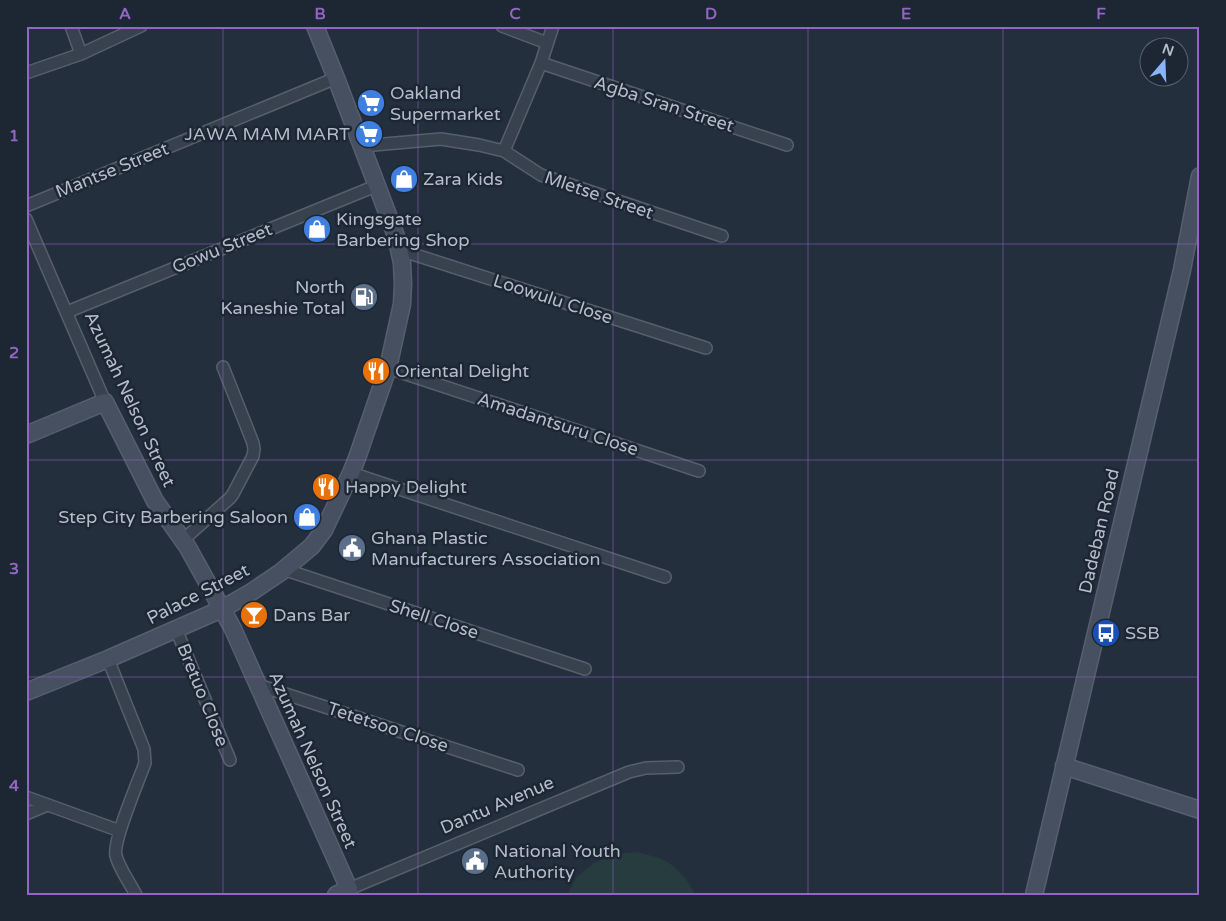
<svg xmlns="http://www.w3.org/2000/svg" width="1226" height="921" viewBox="0 0 1226 921" font-family="'Varela Round',sans-serif">
<style>
.green{fill:#263c3f}
.lines{fill:none;stroke-linecap:round;stroke-linejoin:round}
.street-casing{stroke:#565f6c;stroke-width:14}
.secondary-casing{stroke:#565f6c;stroke-width:19}
.street{stroke:#38414e;stroke-width:11}
.secondary{stroke:#465061;stroke-width:16}
.grid{fill:none;stroke:#9266c3;stroke-width:1;stroke-opacity:0.55}
.labels{text-anchor:middle;stroke-width:5;stroke-linejoin:round;paint-order:stroke}
.poi-label{font-size:18px;fill:#b4bcc9;stroke:#1d2633;text-anchor:start}
.street-label{font-size:18px;fill:#b4bcc9;stroke:#1d2633}
.neatline{fill:none;stroke:#9266c3;stroke-width:2}
.grid-label{font-size:16px;text-anchor:middle;font-weight:bold;fill:#9266c3}
</style>
<rect width="100%" height="100%" fill="#242f3e"/>
<path class="green" d="M 637,852 C 643,854 650,855 656,857 C 673,862 689,879 695,895 L 567,895 L 577,877 L 594,863 L 615,854 Z"/>
<g class="lines">
<defs>
<path id="street" d="M 71,26 L 81,54
M 502,26 L 547,43
M 541,63 L 787,145
M 26,73 L 81,54 L 141,26
M 362,146 L 441,139 L 479,145 L 504,151 L 541,175 L 722,236
M 504,151 L 541,63 L 553,26
M 26,206 L 336,78
M 26,219 L 105,402
M 400,250 L 706,348
M 67,312 L 378,185
M 388,368 L 699,471
M 351,473 L 665,577
M 183,540 L 230,498 L 233,494 L 253,456 L 254,449 L 253,443 L 223,367
M 283,569 L 585,669
M 176,629 L 230,760
M 108,659 L 144,749 L 145,763 C 139,780 112,842 116,856 C 120,870 130,883 136,895
M 258,685 L 518,770
M 26,797 L 120,831
M 26,814 L 47,805
M 349,889 L 629,772 L 646,768 L 678,767"/>
<path id="secondary" d="M 26,435 L 105,402 L 155,501 L 187,546 L 222,609 L 233,629 L 349,889 L 336,895
M 26,692 L 108,659 L 222,609 L 250,593 L 281,572 L 312,546 L 324,530 L 351,473 L 357,458 L 388,368 L 402,304 L 403,284 L 402,263 L 396,236 L 336,78 L 315,26
M 1064,766 L 1200,810
M 1034,895 L 1182,270 L 1200,176"/>
</defs>
<use href="#street" class="street-casing"/>
<use href="#secondary" class="secondary-casing"/>
<use href="#street" class="street"/>
<use href="#secondary" class="secondary"/>
</g>
<path class="grid" d="M 223,26 L 223,895M 418,26 L 418,895M 613,26 L 613,895M 808,26 L 808,895M 1003,26 L 1003,895M 26,244 L 1200,244M 26,460 L 1200,460M 26,677 L 1200,677"/>
<defs>
<symbol id="supermarket-disc" viewBox="-11 -11 22 22"><circle r="9.5" fill="#3f7fe0" stroke="#1d2633"/><path d="M-6-5.5h2.5l.6 2H6L4.5 2H-2.5L-4.4-4H-6ZM-1.5 3.2a1.3 1.3 0 1 0 .1 0ZM3 3.2a1.3 1.3 0 1 0 .1 0Z" fill="#fff"/></symbol>
<symbol id="shop-disc" viewBox="-11 -11 22 22"><circle r="9.5" fill="#3f7fe0" stroke="#1d2633"/><path d="M-5-2.5h2.3a2.7 3.5 0 0 1 5.4 0H5L5.5 6h-11ZM-1.5-2.5h3a1.5 2.3 0 0 0-3 0Z" fill="#fff"/></symbol>
<symbol id="fuel-disc" viewBox="-11 -11 22 22"><circle r="9.5" fill="#5c6f8a" stroke="#1d2633"/><path d="M-5.5-6h7V0h2V4h1.3V-2.5L3-4.5l.8-.8L6-3V5H2.5V1h-1V6h-7ZM-4.2-4.7v3.2H.2V-4.7Z" fill="#fff"/></symbol>
<symbol id="restaurant-disc" viewBox="-11 -11 22 22"><circle r="9.5" fill="#e8710a" stroke="#1d2633"/><path d="M-5-6h1v4h1v-4h1v4h1v-4h1v5L-1.5 .5V6h-2V.5L-5-1ZM5-6V6H3V1.5H1.5Q1.5-4 5-6Z" fill="#fff"/></symbol>
<symbol id="civic-disc" viewBox="-11 -11 22 22"><circle r="9.5" fill="#5c6f8a" stroke="#1d2633"/><path d="M-.6-6.5H3V-4.5H.6V-3L4-1V1h2V6H-6V1h2V-1L-.6-3ZM-1.2 2.5V6h2.4V2.5Z" fill="#fff"/></symbol>
<symbol id="bar-disc" viewBox="-11 -11 22 22"><circle r="9.5" fill="#e8710a" stroke="#1d2633"/><path d="M-6-5H6L.8 .8V4.5H3.5V6h-7V4.5H-.8V.8Z" fill="#fff"/></symbol>
<symbol id="bus-disc" viewBox="-11 -11 22 22"><circle r="9.5" fill="#1a4fb4" stroke="#1d2633"/><path d="M-5-6H5V4H4V6H2V4H-2V6H-4V4H-5ZM-3.5-4V0h7V-4ZM-3.5 1.2v1.5H-2V1.2ZM2 1.2v1.5H3.5V1.2Z" fill="#fff"/></symbol>
</defs>
<g fill-rule="evenodd">
<use href="#supermarket-disc" x="355" y="87" width="32" height="32"/>
<use href="#supermarket-disc" x="353" y="118" width="32" height="32"/>
<use href="#shop-disc" x="388" y="163" width="32" height="32"/>
<use href="#shop-disc" x="301" y="213" width="32" height="32"/>
<use href="#fuel-disc" x="348" y="281" width="32" height="32"/>
<use href="#restaurant-disc" x="360" y="355" width="32" height="32"/>
<use href="#restaurant-disc" x="310" y="471" width="32" height="32"/>
<use href="#shop-disc" x="291" y="501" width="32" height="32"/>
<use href="#civic-disc" x="336" y="532" width="32" height="32"/>
<use href="#bar-disc" x="238" y="599" width="32" height="32"/>
<use href="#bus-disc" x="1090" y="617" width="32" height="32"/>
<use href="#civic-disc" x="459" y="845" width="32" height="32"/>
</g>
<g class="labels">
<g class="poi-label">
<text x="390" y="99">Oakland<tspan x="390" dy="21">Supermarket</tspan></text>
<text x="350" y="140" text-anchor="end">JAWA MAM MART</text>
<text x="423" y="185">Zara Kids</text>
<text x="336" y="225">Kingsgate<tspan x="336" dy="21">Barbering Shop</tspan></text>
<text x="345" y="293" text-anchor="end">North<tspan x="345" dy="21">Kaneshie Total</tspan></text>
<text x="395" y="377">Oriental Delight</text>
<text x="345" y="493">Happy Delight</text>
<text x="288" y="523" text-anchor="end">Step City Barbering Saloon</text>
<text x="371" y="544">Ghana Plastic<tspan x="371" dy="21">Manufacturers Association</tspan></text>
<text x="273" y="621">Dans Bar</text>
<text x="1125" y="639">SSB</text>
<text x="494" y="857">National Youth<tspan x="494" dy="21">Authority</tspan></text>
</g>
<g class="street-label">
<text transform="translate(664 104) rotate(18)" y="6">Agba Sran Street</text>
<text transform="translate(112 170) rotate(-22)" y="6">Mantse Street</text>
<text transform="translate(599 195) rotate(19)" y="6">Mletse Street</text>
<text transform="translate(222 248) rotate(-22)" y="6">Gowu Street</text>
<text transform="translate(553 299) rotate(18)" y="6">Loowulu Close</text>
<text transform="translate(130 399) rotate(65)" y="6">Azumah Nelson Street</text>
<text transform="translate(558 424) rotate(18)" y="6">Amadantsuru Close</text>
<text transform="translate(1099 531) rotate(-77)" y="6">Dadeban Road</text>
<text transform="translate(198 594) rotate(-27)" y="6">Palace Street</text>
<text transform="translate(434 619) rotate(18)" y="6">Shell Close</text>
<text transform="translate(203 695) rotate(68)" y="6">Bretuo Close</text>
<text transform="translate(388 727) rotate(18)" y="6">Tetetsoo Close</text>
<text transform="translate(313 760) rotate(66)" y="6">Azumah Nelson Street</text>
<text transform="translate(497 805) rotate(-23)" y="6">Dantu Avenue</text>
</g>
</g>
<rect width="1226" height="921" fill="none" stroke="#1d2633" stroke-width="55"/>
<g transform="translate(1164 62) rotate(19)"><circle r="24" fill="#1d2633" stroke="#59626f"/>
<path d="M0-4L9 19L0 12L-9 19Z" fill="#8ab4f8"/>
<text y="-8" font-size="14" font-weight="bold" text-anchor="middle" fill="#b4bcc9">N</text>
</g>
<rect x="28" y="28" width="1170" height="866" class="neatline"/>
<g class="grid-label">
<text x="125" y="19">A</text>
<text x="320" y="19">B</text>
<text x="515" y="19">C</text>
<text x="711" y="19">D</text>
<text x="906" y="19">E</text>
<text x="1101" y="19">F</text>
<text x="14" y="141">1</text>
<text x="14" y="358">2</text>
<text x="14" y="574">3</text>
<text x="14" y="791">4</text>
</g>
</svg>
